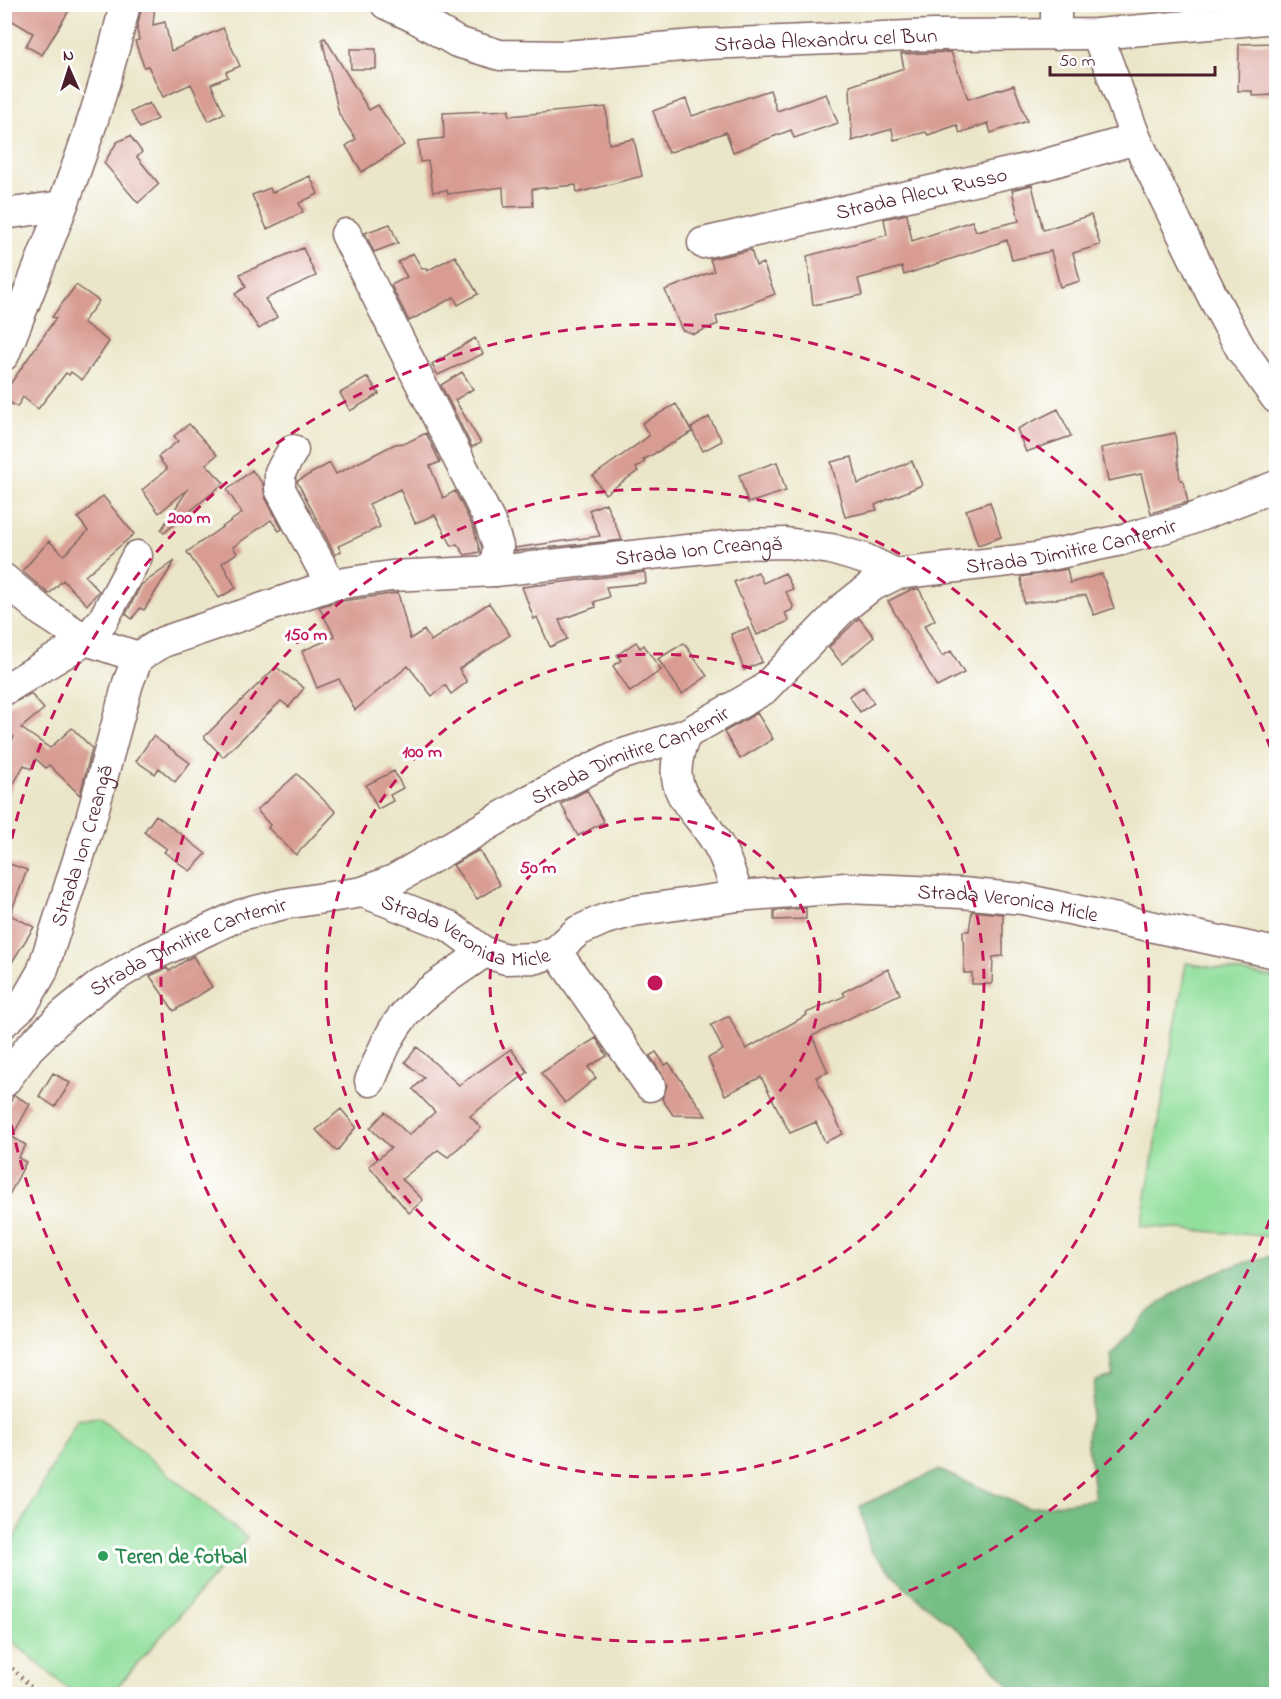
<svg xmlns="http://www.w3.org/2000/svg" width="1281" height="1699" viewBox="0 0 1281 1699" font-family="'Indie Flower',sans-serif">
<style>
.green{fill:#92df9c;stroke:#6e7f64;stroke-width:1.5}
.forest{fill:#75be84;stroke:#606e58;stroke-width:1.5}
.building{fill:#d89c93}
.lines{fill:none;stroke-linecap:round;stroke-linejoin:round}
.minor-casing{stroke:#826562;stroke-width:33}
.path{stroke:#826562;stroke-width:4;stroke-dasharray:1.5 4.5;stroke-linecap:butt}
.minor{stroke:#fff;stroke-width:30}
.ring{fill:none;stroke:#c2185b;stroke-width:3;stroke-dasharray:10 8}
.leisure-dot{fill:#2e9e5b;stroke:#fff;stroke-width:2}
.labels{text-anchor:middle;stroke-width:6;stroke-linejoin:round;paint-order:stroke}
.street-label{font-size:21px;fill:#4a1f2b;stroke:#fff}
.leisure-label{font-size:21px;font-weight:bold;fill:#27864d;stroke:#fff;text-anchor:start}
.centre{fill:#c2185b;stroke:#fff;stroke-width:3}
.ring-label{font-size:18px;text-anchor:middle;font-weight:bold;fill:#c2185b;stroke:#fff;stroke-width:6;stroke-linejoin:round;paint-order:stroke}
</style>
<rect width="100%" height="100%" fill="#fff"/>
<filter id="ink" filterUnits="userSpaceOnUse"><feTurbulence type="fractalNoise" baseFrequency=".0167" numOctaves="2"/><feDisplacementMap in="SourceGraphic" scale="12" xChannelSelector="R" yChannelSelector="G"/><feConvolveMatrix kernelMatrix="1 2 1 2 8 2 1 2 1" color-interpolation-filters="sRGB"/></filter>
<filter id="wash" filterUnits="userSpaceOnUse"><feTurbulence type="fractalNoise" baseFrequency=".008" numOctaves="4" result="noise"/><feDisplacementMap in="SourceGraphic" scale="24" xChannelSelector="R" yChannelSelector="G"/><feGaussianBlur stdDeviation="1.35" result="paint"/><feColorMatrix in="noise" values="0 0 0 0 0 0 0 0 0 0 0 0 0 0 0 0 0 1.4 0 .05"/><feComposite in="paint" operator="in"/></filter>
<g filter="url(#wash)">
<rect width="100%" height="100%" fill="#ebe6c9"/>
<path class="green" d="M 1186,963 L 1276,978 L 1276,1237 L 1141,1226 Z
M 99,1417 L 247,1538 L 111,1694 L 74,1694 L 5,1635 L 5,1555 L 77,1420 Z"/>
<path class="forest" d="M 1276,1255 L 1276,1694 L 1017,1694 L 965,1636 L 910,1592 L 870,1550 L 860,1506 L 939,1470 L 1028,1508 L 1095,1499 L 1087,1439 L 1095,1381 L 1113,1376 L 1111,1354 C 1127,1338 1142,1316 1160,1303 C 1194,1278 1236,1263 1276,1255 Z"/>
<g id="blocks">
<path class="building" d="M 4,4 L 73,4 L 42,55 L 26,46 L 33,33 L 4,16 Z
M 142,4 L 155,4 L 153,25 L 165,22 L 171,51 L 223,28 L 240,66 L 226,72 L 228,77 L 211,84 L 224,113 L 209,121 L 191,84 L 163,97 L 148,66 L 144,67 L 135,41 L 139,40 L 137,29 Z
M 325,38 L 369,110 L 378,105 L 404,145 L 362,172 L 346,146 L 356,139 L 339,114 L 322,39 Z
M 1274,43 L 1275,95 L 1252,96 L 1252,91 L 1238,91 L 1239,44 Z
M 350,49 L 376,49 L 376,69 L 351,69 Z
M 951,52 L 968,99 L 1014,85 L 1027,121 L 991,133 L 988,123 L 960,133 L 957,125 L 928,135 L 926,132 L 894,140 L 892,129 L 852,141 L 850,86 L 904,68 L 901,54 Z
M 770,90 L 777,111 L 826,94 L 838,123 L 794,138 L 791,130 L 733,152 L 726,132 L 668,153 L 653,111 L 686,99 L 692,116 Z
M 149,103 L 157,119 L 140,128 L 131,112 Z
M 606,107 L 609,144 L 634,139 L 642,176 L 577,193 L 576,185 L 532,189 L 533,206 L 504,207 L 503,187 L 448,194 L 447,190 L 433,192 L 428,161 L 420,162 L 418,141 L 444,138 L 443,113 L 509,110 L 509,116 Z
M 130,136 L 142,152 L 137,157 L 159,184 L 138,203 L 104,163 L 117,142 Z
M 310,176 L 318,194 L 299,203 L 303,212 L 267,229 L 252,195 L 270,188 L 272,193 Z
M 1032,185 L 1043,230 L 1091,215 L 1100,245 L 1073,253 L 1080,281 L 1060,287 L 1051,251 L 1012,260 L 1007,240 L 904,275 L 902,267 L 858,279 L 862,295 L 813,305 L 807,256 L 887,235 L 884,219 L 907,214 L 912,241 L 972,221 L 976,231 L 1019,221 L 1012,190 Z
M 390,224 L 398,243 L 374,252 L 365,233 Z
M 303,248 L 316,276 L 265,299 L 277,317 L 259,329 L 235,294 L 246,287 L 240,274 Z
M 751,250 L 756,266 L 763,263 L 775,294 L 716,317 L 718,324 L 694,334 L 682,330 L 665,290 L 714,271 L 710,259 Z
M 413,253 L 422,269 L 425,268 L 427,271 L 455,256 L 478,294 L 458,305 L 454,297 L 409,321 L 391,285 L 407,277 L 398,262 Z
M 76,285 L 99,301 L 83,322 L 109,342 L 82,380 L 71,372 L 69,375 L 66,373 L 38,409 L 23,397 L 17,407 L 4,399 L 4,393 L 56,318 L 52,317 Z
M 475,338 L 483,354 L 438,375 L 432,364 Z
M 462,372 L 473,389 L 455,400 L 481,443 L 472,447 L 441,385 Z
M 368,377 L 379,394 L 350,411 L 340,393 Z
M 676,404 L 692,432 L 643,460 L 645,462 L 636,468 L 638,471 L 605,494 L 593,476 L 649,436 L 642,423 Z
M 1058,409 L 1071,436 L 1026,452 L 1017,429 Z
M 709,417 L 722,441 L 703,451 L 691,428 Z
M 189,424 L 217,455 L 206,464 L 224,483 L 164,533 L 161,530 L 188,489 L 159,513 L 142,490 L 167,469 L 158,457 L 178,441 L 174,436 Z
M 426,433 L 440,462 L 430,466 L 443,498 L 455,491 L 474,529 L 480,552 L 465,555 L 457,544 L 452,546 L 435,515 L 415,523 L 400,489 L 369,504 L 380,527 L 338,546 L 341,551 L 335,555 L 297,481 L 330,463 L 336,474 L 395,444 L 406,443 Z
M 1175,433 L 1180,480 L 1183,480 L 1188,502 L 1151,513 L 1141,474 L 1108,481 L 1101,448 Z
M 852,457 L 858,484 L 912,461 L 922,485 L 875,505 L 877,510 L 845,517 L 831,462 Z
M 777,462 L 786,491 L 748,503 L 739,475 Z
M 252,470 L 263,484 L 265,497 L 282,529 L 279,531 L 271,520 L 233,547 L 237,553 L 222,563 L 236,588 L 219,598 L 187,552 L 242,513 L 227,490 Z
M 103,496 L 134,534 L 85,576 L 99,591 L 87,605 L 63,580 L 49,594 L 22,571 L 49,541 L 64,555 L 88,531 L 78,518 Z
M 990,502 L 1001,537 L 978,545 L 966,510 Z
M 606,503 L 622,540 L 515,551 L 515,548 L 600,536 L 589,510 Z
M 175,561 L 144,610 L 140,608 L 132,619 L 126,614 L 141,585 Z
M 1067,569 L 1070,583 L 1102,574 L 1114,608 L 1094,615 L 1086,595 L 1024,603 L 1021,577 Z
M 645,572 L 646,583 L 606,587 L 609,597 L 594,602 L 596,607 L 559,620 L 567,639 L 550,647 L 537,617 L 534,619 L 522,587 Z
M 758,572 L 763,583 L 785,573 L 793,589 L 786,592 L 793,606 L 792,610 L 785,613 L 789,621 L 757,635 L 734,582 Z
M 919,589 L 935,620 L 924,626 L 942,656 L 951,651 L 964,673 L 937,687 L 888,601 L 910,590 Z
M 398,593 L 410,639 L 424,630 L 431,641 L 489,603 L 510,635 L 459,669 L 467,682 L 451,694 L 445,685 L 432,696 L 408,666 L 355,710 L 339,679 L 317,688 L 302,651 L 335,637 L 319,607 L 335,602 Z
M 859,618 L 874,637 L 842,664 L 829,647 Z
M 748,628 L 762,662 L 744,670 L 731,634 Z
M 636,642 L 640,648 L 644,645 L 661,670 L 630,692 L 613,666 L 621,660 L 617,655 Z
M 684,643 L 707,676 L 682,694 L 658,659 Z
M 276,667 L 304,688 L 289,707 L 281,701 L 223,757 L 204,737 Z
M 863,687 L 874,703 L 860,712 L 849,696 Z
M 31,694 L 44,709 L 21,728 L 50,748 L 72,728 L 92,748 L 80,795 L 49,765 L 46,768 L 36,759 L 31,769 L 24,765 L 4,802 L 4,756 L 14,737 L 4,726 L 4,707 Z
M 757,713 L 773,739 L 740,759 L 724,732 Z
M 153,736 L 190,763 L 175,782 L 159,768 L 155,774 L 136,761 Z
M 394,771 L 403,788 L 390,795 L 393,801 L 378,809 L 366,785 Z
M 297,774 L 336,812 L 296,855 L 268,828 L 270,825 L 257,810 Z
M 587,790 L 604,822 L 578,836 L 561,804 Z
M 156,815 L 206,854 L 190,871 L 164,852 L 167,849 L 144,832 Z
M 479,850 L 500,885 L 477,899 L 453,865 Z
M 4,862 L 27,870 L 10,915 L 34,927 L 4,975 Z
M 806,908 L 806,919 L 774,920 L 774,911 Z
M 972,911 L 1003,914 L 1003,956 L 993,957 L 992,984 L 972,984 L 972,973 L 964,973 L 963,931 L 969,931 Z
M 193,956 L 212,987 L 174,1011 L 150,976 L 167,968 L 169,971 Z
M 888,969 L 900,994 L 812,1036 L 828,1072 L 816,1077 L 843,1134 L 825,1142 L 816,1122 L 790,1133 L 761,1077 L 725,1095 L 708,1058 L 723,1050 L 711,1025 L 729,1016 L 746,1049 L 807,1015 L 806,1013 L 845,996 L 843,992 Z
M 596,1038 L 607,1056 L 588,1067 L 596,1078 L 565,1103 L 541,1073 Z
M 417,1047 L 459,1085 L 511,1049 L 528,1072 L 470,1116 L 481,1128 L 448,1157 L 438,1150 L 402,1179 L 423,1200 L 409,1213 L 369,1166 L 391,1148 L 370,1128 L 385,1112 L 409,1135 L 435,1112 L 413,1089 L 424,1078 L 405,1062 Z
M 656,1052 L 665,1065 L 669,1063 L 706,1116 L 673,1115 L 662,1099 L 667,1085 L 664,1077 L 650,1056 Z
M 53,1073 L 70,1083 L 55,1107 L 39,1096 Z
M 14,1095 L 30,1104 L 12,1137 L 26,1145 L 18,1158 L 26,1162 L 4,1205 L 4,1114 Z
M 341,1109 L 356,1127 L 337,1151 L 316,1130 Z"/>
</g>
</g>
<g filter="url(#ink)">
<use href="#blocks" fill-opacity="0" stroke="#826562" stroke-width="1.5"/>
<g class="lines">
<defs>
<g id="minor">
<path id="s1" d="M 386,4 L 416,18 L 457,42 L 500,55 L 565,56 L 706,44 L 934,35 L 1097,34 L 1276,18"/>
<path d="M 1097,34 L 1136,139 L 1212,295 L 1241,349 L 1276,398"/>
<path d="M 1056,35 L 1056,4"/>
<path d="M 4,214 L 62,206"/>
<path d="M 346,234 L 490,522 L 498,546 L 495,571"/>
<path id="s2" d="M 703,243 L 1043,165 L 1136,139"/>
<path d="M 4,355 C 49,240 98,126 125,4"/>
<path d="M 293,450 L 280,472 L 280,489 L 331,585"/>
<path d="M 4,579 L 43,612 L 86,640 L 138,657"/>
<path d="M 4,690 L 86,640 L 103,620 L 137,556"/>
<path d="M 686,734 C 658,796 698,804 722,852 C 729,866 733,882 738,896"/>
<path id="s3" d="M 363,892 L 449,926 L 484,952 L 506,959 L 537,958 L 556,951 L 578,931 L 605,919 L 634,911 L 738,896 L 846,888 L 962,893 L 1023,899 L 1276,953"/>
<path d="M 556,951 L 650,1086"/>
<path id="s4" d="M 4,1022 L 23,1005 L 42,972 L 91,819 L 128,683 L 138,657 L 163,642 L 331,585 L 391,576 L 495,571 L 742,544 L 786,543 L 831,549 L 865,559 L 896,574"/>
<path d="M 370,1081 C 379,1060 387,1037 401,1019 C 423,991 456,973 484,952"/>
<path id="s5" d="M 4,1082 L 29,1048 L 65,1013 L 100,985 L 143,960 L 240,915 L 284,904 L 363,892 L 394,880 L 532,799 L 614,757 L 686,734 L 763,690 L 841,610 L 870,587 L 896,574 L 1036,558 L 1121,540 L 1184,522 L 1276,486"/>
</g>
</defs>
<use href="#minor" class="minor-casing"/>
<path class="path" d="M 4,1660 L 38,1694"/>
<use href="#minor" class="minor"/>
</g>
</g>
<g class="ring">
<circle cx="655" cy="983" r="165"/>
<circle cx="655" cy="983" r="329"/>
<circle cx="655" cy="983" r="494"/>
<path d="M1276 1203A659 659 0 0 1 5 1092M5 874A659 659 0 0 1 1276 763"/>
</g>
<circle class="leisure-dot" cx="103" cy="1556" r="6"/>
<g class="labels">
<g class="street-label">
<text dy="7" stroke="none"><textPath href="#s1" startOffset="452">Strada Alexandru cel Bun</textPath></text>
<text dy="7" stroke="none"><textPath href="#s2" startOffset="224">Strada Alecu Russo</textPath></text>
<text dy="7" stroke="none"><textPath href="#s5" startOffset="1224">Strada Dimitire Cantemir</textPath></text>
<text dy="7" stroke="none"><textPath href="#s4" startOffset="969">Strada Ion Creangă</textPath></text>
<text dy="7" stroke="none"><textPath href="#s5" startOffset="720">Strada Dimitire Cantemir</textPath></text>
<text dy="7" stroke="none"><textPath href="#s4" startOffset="196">Strada Ion Creangă</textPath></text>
<text dy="7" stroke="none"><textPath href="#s3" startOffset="676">Strada Veronica Micle</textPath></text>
<text dy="7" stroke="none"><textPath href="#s3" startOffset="112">Strada Veronica Micle</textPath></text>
<text dy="7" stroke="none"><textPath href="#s5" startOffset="234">Strada Dimitire Cantemir</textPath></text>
</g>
<g class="leisure-label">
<text x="115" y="1563">Teren de fotbal</text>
</g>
</g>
<circle cx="655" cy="983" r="9" class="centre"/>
<g class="ring-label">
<text x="189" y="523">200 m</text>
<text x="306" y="640">150 m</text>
<text x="422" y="757">100 m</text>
<text x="538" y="873">50 m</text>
</g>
<rect width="1281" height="1699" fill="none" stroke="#fff" stroke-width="24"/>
<g transform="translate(69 69) rotate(357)" stroke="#ffffff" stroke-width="4.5" paint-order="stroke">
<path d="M0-4.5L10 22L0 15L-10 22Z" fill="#4a1f2b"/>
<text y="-9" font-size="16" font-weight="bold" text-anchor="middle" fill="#4a1f2b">N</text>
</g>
<path d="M1050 66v9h165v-9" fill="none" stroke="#4a1f2b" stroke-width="3"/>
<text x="1059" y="66" font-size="18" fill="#4a1f2b" stroke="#ffffff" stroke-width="4.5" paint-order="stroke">50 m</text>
</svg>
